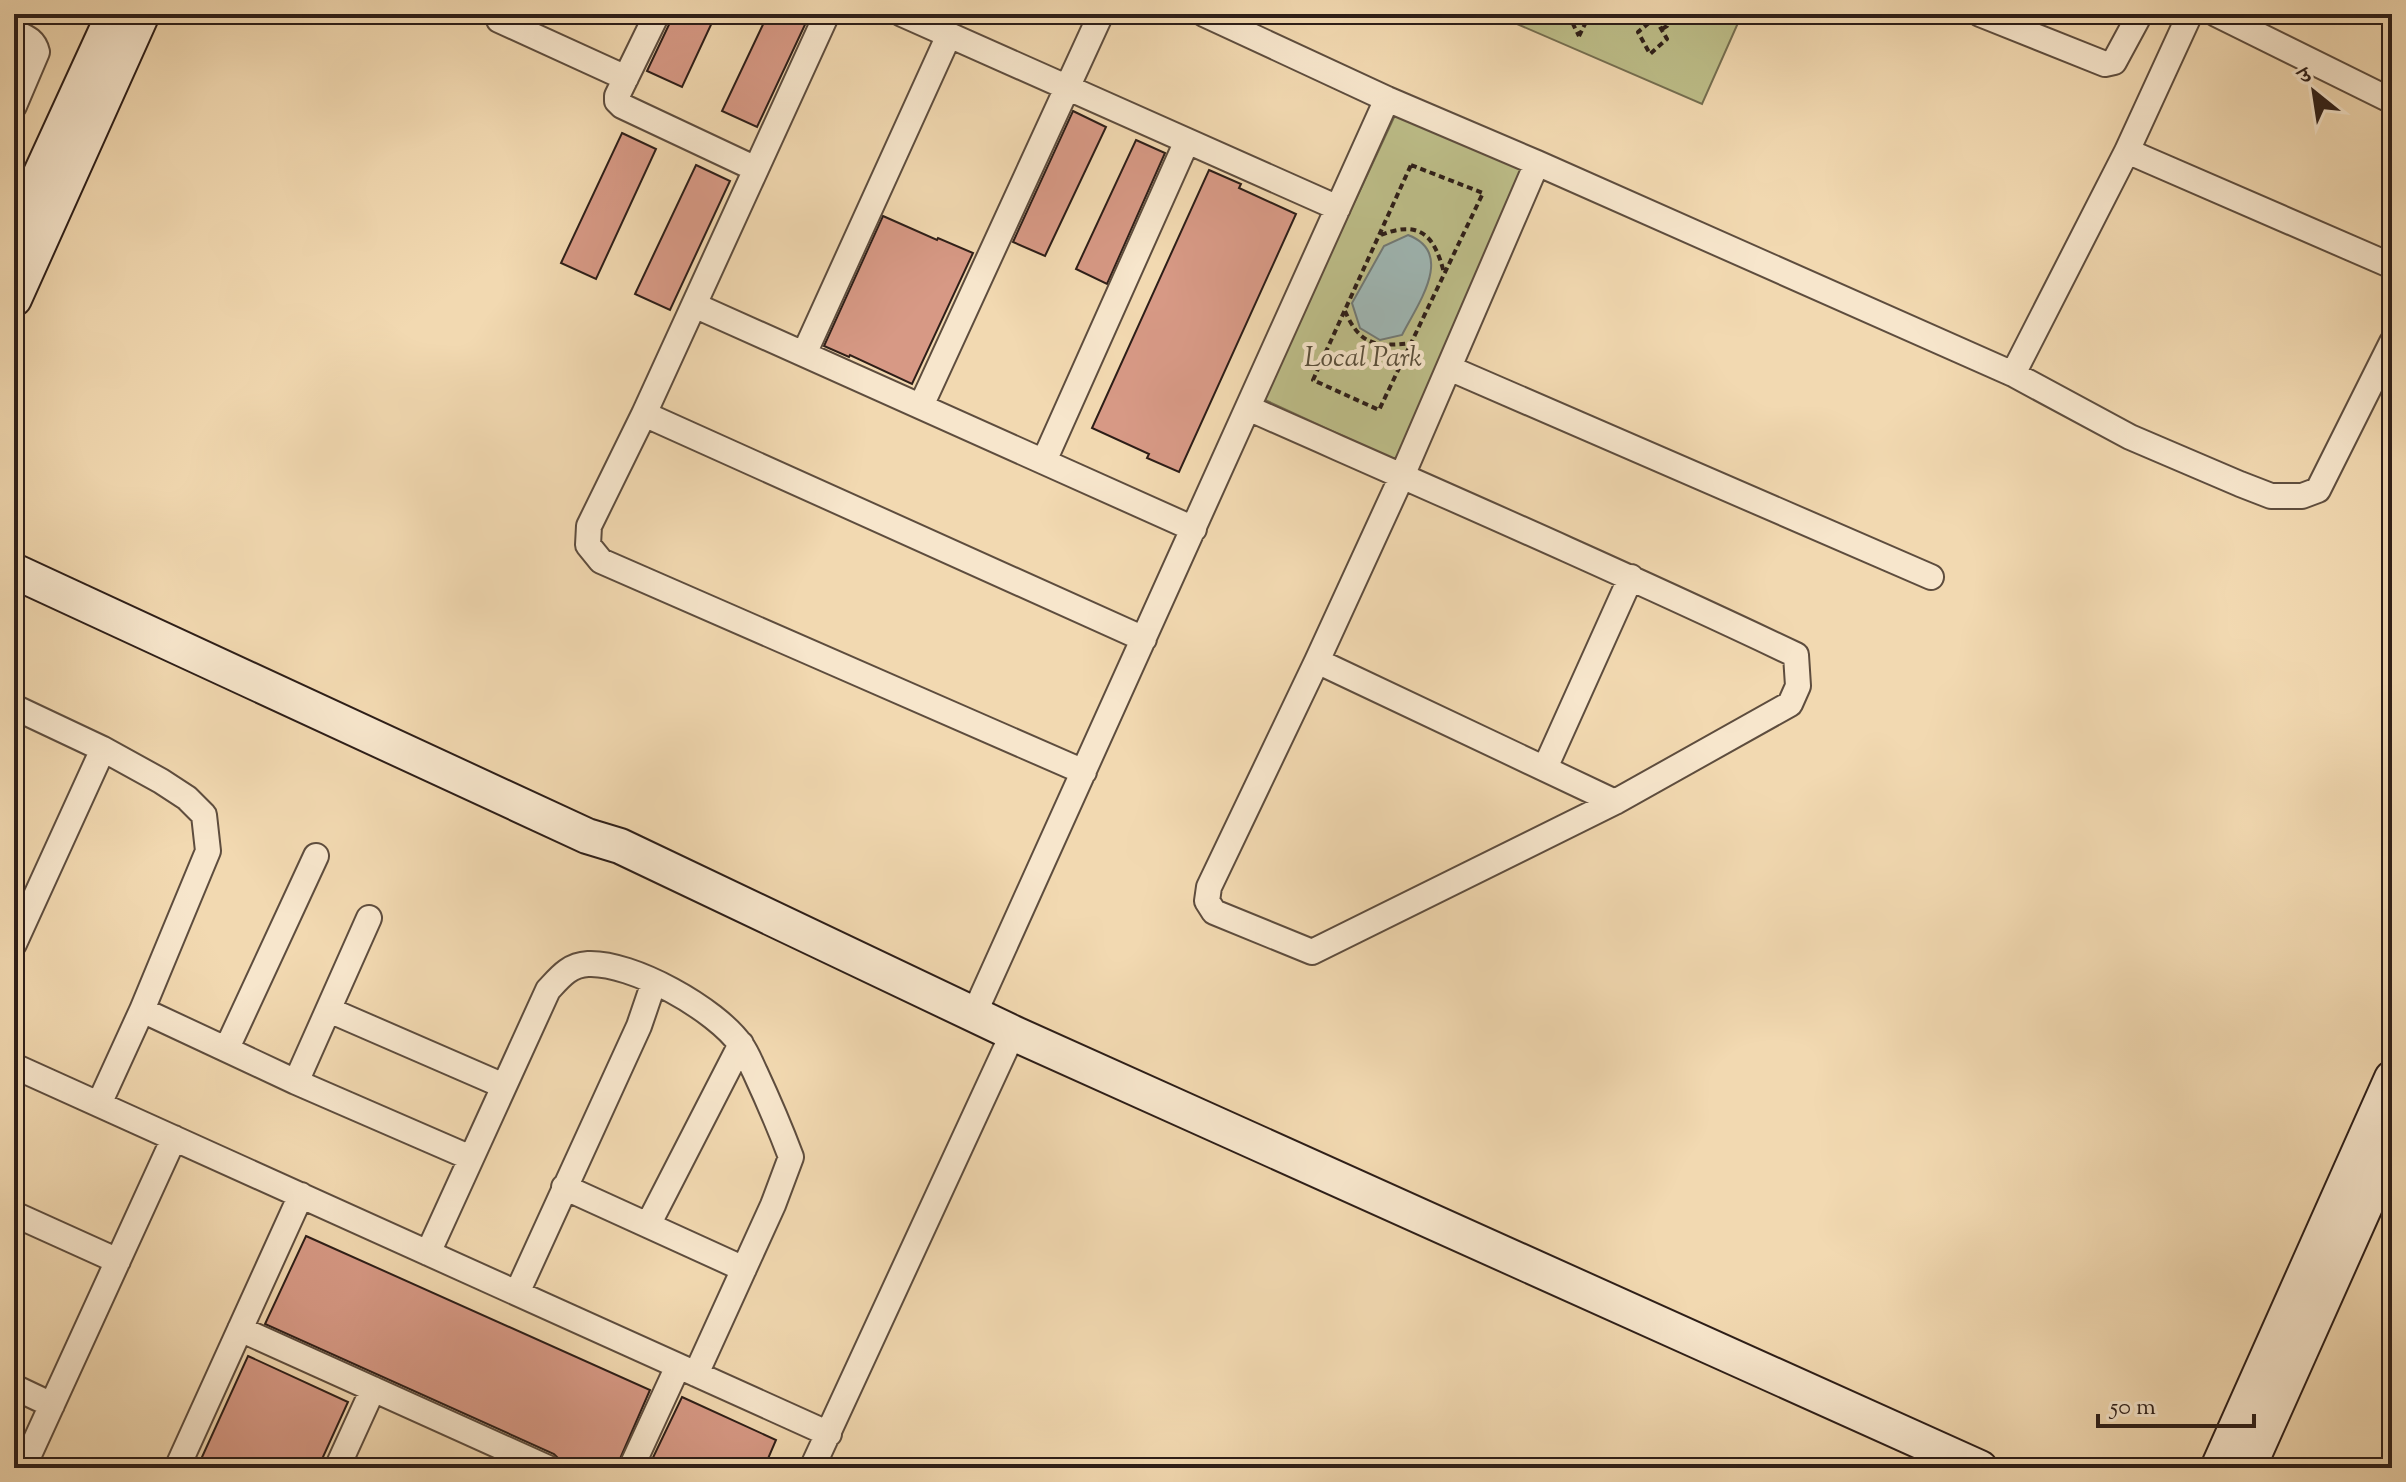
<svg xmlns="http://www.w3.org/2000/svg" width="2406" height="1482" viewBox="0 0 2406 1482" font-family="'Sorts Mill Goudy','Noto Serif Devanagari',serif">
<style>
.green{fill:#bdbe89;stroke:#756e50;stroke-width:2}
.water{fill:#9fb8b6;stroke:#717a77;stroke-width:2}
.building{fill:#d79985;stroke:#2d1e18;stroke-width:2}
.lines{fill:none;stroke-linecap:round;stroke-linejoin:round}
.minor-casing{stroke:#5e4d3e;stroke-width:28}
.secondary-casing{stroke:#2d1e18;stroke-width:38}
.path{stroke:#2d1e18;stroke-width:4;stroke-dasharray:6 4;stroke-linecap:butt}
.minor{stroke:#f7e6cc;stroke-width:24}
.secondary{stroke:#f7e6cc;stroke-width:34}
.labels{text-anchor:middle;stroke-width:8;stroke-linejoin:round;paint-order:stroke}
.park-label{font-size:28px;font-style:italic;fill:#584e3a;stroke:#f7e6cc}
</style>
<rect width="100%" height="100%" fill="#f2d9b1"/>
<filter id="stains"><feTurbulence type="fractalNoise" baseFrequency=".0025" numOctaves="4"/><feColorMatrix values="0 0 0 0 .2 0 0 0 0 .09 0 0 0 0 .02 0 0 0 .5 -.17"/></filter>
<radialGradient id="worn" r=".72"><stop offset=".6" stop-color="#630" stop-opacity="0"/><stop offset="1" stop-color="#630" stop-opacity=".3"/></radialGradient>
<path class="green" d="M 1494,14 L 1742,14 L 1702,104 Z
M 1396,113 L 1527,169 L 1397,461 L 1263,399 Z"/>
<path class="water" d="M 1408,235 C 1456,253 1417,305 1402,335 L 1380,340 L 1360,328 L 1352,303 L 1384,246 Z"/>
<path class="building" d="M 674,14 L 716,14 L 682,87 L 647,71 Z
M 768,14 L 810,14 L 757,127 L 722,111 Z
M 1073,111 L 1106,127 L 1045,256 L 1013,242 Z
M 622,133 L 656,149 L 596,279 L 561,263 Z
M 1136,140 L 1165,153 L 1107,284 L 1076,269 Z
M 696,165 L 730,181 L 670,310 L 635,294 Z
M 1209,170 L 1241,184 L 1239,188 L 1296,214 L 1179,472 L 1147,458 L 1149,454 L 1092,428 Z
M 883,216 L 937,240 L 938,238 L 973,253 L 912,384 L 850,355 L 849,357 L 824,346 Z
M 306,1236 L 650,1390 L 616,1468 L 577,1468 L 561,1461 L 554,1454 L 265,1324 Z
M 248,1356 L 348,1402 L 318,1468 L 197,1468 Z
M 682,1397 L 776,1440 L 764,1468 L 648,1468 Z"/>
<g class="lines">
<defs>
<path id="minor" d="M 657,14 L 617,96 L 617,101 L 622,106 L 756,169
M 827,14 L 644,414 L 589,526 L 588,545 L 601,561 L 1084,772
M 902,14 L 1338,208
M 1204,14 L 1387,99 L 1537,163 L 2013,374 L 2130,437 L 2240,484 L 2271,496 L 2302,496 L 2318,490 L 2392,342
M 1980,14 L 2105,64 L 2114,62 L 2140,14
M 2216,14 L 2392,101
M 499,20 L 626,78
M 14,32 C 25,37 34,39 37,52 L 14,106
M 2127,151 L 2392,266
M 694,305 L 1194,529
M 804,354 L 949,35
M 1449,368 L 1931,577
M 2013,374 L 2127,151 L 2190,14
M 921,406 L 1101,14
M 1248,408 C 1431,489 1615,569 1796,655 L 1798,686 L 1790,704 L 1615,802 L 1312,952 L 1214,912 L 1207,901 L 1209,887 L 1317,661 L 1402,476 L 1537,163
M 644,414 L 1144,639
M 1044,461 L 1187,141
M 1317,661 L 1615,802
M 14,707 L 103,749 L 161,781 L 187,798 L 204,815 L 208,851 L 142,1010 L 99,1104
M 1545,768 L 1631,577
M 14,944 L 103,749
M 142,1010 L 296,1082 L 471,1158
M 329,1010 L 504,1086
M 974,1014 L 1387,99
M 227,1048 L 316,856
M 14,1066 L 829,1434
M 296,1082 L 369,918
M 564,1187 L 744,1269
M 14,1214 L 118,1261
M 648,1225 L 741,1044
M 428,1253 L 548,990 C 560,977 569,965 588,964 C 632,962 716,1009 741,1045 C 747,1053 751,1064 755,1072 C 768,1100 780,1128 791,1157 L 773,1205 L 696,1374
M 517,1293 L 639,1026 L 654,982
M 240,1329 L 548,1468
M 14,1387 L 52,1405
M 23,1468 L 174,1138
M 177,1468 L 301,1195
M 337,1468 L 373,1389
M 631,1468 L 678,1366
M 812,1468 L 1013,1033"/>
<path id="secondary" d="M 14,232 L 114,14
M 14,299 L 142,14
M 14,571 L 587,836 L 620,846 L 1013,1033 L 1980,1468
M 2218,1468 L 2392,1078
M 2248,1468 L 2392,1146"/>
</defs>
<use href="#minor" class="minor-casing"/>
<use href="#secondary" class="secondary-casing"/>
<path class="path" d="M 1568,14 L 1579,36
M 1647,14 L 1655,18
M 1655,18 L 1667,39 L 1650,54 L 1638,32 Z
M 1662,29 L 1667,26 L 1670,14
M 1579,36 L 1590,14
M 1411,165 L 1483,193 L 1379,410 L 1313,380 Z
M 1381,235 C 1421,219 1435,237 1444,273
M 1345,311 C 1360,346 1377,347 1411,343"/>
<use href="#minor" class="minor"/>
<use href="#secondary" class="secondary"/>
</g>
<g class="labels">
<g class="park-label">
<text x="1363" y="366">Local Park</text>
</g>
</g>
<rect width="2406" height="1482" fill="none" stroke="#f2d9b1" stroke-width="48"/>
<rect x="16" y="16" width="2374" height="1450" fill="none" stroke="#2d1e18" stroke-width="4"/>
<rect x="24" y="24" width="2358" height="1434" fill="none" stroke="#2d1e18" stroke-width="2"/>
<g transform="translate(2314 92) rotate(330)" stroke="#f7e6cc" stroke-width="6" paint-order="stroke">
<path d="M0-6L14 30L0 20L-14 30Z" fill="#2d1e18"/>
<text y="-12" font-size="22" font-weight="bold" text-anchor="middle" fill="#2d1e18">उ</text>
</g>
<path d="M2098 1414v12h156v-12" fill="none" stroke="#2d1e18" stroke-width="4"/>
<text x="2110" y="1414" font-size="24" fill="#2d1e18" stroke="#f7e6cc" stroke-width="6" paint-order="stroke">50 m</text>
<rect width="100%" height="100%" filter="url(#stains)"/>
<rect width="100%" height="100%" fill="url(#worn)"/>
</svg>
